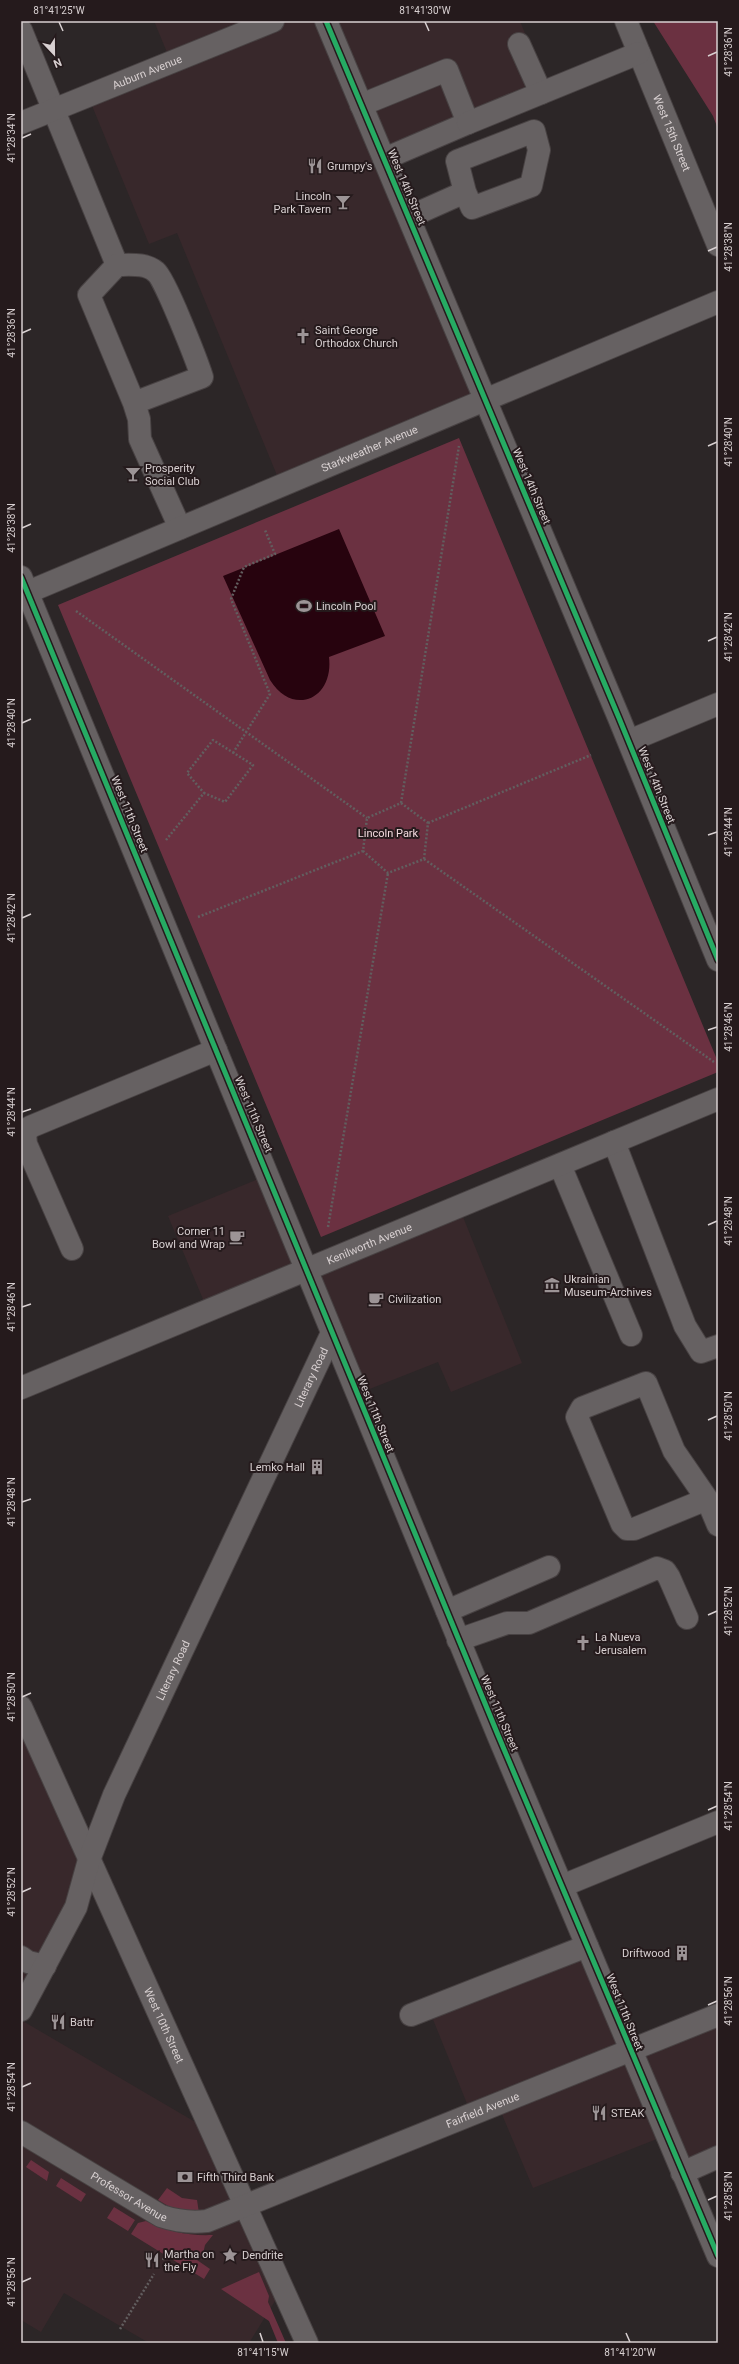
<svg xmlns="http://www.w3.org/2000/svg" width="739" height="2364" viewBox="0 0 739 2364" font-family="Roboto,sans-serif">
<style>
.built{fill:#38282b}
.green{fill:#6b3141}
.water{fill:#27030e}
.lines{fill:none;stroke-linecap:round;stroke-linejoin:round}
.minor-casing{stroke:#484243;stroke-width:24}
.path{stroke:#625e5f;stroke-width:2.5;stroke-dasharray:2 2;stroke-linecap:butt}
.minor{stroke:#666162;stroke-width:22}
.cycleway-casing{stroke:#251a1c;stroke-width:8}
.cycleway{stroke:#26ab63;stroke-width:5}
.ticks{fill:none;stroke:#d8d0d1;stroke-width:1.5}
.labels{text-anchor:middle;stroke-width:4;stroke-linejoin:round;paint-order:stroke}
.street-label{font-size:11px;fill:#d8d0d1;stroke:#251a1c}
.poi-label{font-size:11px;fill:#d8d0d1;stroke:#251a1c;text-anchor:start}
.park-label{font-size:11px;fill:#f4dadf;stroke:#251a1c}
.neatline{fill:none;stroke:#d8d0d1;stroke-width:1.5}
.ticks-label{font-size:10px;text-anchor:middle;fill:#d8d0d1}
</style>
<rect width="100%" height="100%" fill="#2c2627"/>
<path class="built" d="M 154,21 L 520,21 L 548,90 L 384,159 L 485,398 L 281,485 L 177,233 L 149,244 L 88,96 L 171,62 Z
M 268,1175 L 307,1270 L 459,1207 L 522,1363 L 451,1392 L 438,1362 L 357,1394 L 307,1270 L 208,1311 L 168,1216 Z
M 21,1707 L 89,1860 L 21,2009 Z
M 591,1955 L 630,2051 L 718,2015 L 718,2157 L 682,2173 L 667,2135 L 533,2188 L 498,2105 L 472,2116 L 432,2017 Z
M 21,2020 L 214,2133 L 283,2288 L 249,2343 L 149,2343 L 64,2293 L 41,2332 L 21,2320 Z"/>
<path class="green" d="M 653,21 L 718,21 L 718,129 L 713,116 Z
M 459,438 L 718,1062 L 718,1072 L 321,1237 L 58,605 Z
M 31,2160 L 49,2172 L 47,2181 L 26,2167 Z
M 61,2178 L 86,2194 L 81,2202 L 56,2186 Z
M 167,2188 L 182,2198 L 197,2200 L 199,2213 L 175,2210 L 158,2200 Z
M 114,2207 L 135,2220 L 128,2231 L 107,2218 Z
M 146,2221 C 169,2232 188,2236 213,2235 L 205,2245 L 203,2254 L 197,2260 L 210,2269 L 204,2279 L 131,2234 L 138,2223 Z
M 259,2272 L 269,2296 L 268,2302 L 286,2343 L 278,2343 L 269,2321 L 221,2289 Z"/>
<path class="water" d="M 339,529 L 385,636 L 329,657 C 334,699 293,717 270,680 L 223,576 Z"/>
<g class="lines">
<defs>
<g id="minor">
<path d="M 326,21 L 619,718 L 718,960"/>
<path id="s1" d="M 626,21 L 718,245"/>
<path d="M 21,30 L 117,265"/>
<path d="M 519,44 L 541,93"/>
<path d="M 361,105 L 447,70 L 468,123 L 384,159"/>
<path id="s2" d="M 21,123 L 273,21"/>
<path d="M 468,123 L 639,53"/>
<path d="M 409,217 L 465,192 L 472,208 L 531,186 L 539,150 L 534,131 L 457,161 L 465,192"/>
<path d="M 134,403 L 202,377 C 197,361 165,279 156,272 C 146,263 130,265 117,265 L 89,295 L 134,403 L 139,419 L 140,439 L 180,528"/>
<path d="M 21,577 L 498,1735 L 718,2256"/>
<path id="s3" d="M 21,595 L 718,302"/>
<path d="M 629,741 L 718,704"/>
<path d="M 614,1142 L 685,1326 L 701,1352 L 718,1346"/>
<path d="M 560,1165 L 631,1335"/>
<path d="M 72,1249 L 26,1144 L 25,1134 L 30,1127 L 216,1050"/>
<path id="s4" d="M 21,1388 L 718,1099"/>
<path d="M 707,1499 L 634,1529 L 627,1529 L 622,1524 L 577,1417 L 582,1408 L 646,1383 L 674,1451 L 707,1499 L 718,1525"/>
<path d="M 447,1611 L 549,1567"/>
<path d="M 458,1640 L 507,1623 L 529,1623 L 657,1568 L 665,1571 L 669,1577 L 687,1618"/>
<path id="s5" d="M 21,1707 L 307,2343"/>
<path d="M 562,1886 L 718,1822"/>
<path d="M 21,1957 L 28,1962 L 45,1966"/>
<path id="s6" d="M 21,2010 L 76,1907 L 89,1860 L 114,1795 L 332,1333"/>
<path d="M 411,2015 L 587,1946"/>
<path id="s7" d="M 21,2132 L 161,2216 C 176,2221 190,2223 207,2221 L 718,2015"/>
<path d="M 682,2173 L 718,2157"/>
</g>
</defs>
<use href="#minor" class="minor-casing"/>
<path class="path" d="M 76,611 L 367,818
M 233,753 L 270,694 L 231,599 L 244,567 L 275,554 L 265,530
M 401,803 L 459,446
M 401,803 L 428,823 L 424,859 L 388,873 L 363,851 L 367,818 Z
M 428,823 L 591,755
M 166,840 L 204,793 L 225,802 L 253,765 L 213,740 L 187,773 L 204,793
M 424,859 L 714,1062
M 198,917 L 363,851
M 328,1227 L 388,873
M 163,2260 L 165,2255
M 120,2329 L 154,2274"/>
<use href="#minor" class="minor"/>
<defs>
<path id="cycleway" d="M 326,21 L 619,718 L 718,960
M 21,577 L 498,1735 L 718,2256"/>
</defs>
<use href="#cycleway" class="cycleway-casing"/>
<use href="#cycleway" class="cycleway"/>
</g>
<path class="ticks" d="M 59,22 L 63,31M 425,22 L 429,31M 708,56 L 717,52M 22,138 L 31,134M 708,251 L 717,247M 22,333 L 31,329M 708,446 L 717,442M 22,528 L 31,524M 708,641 L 717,637M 22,723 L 31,719M 708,835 L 717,832M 22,918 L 31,914M 708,1030 L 717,1027M 22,1112 L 31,1109M 708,1225 L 717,1221M 22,1307 L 31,1304M 708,1420 L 717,1416M 22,1502 L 31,1499M 708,1615 L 717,1611M 22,1697 L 31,1693M 708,1810 L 717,1806M 22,1892 L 31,1888M 708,2005 L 717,2001M 22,2087 L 31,2083M 708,2200 L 717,2196M 22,2282 L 31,2278M 260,2333 L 263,2342M 626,2333 L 630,2342"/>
<defs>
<symbol id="restaurant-bare" viewBox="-9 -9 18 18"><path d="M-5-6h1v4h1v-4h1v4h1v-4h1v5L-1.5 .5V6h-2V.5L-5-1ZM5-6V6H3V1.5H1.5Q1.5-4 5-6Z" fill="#9c9496" stroke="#251a1c" stroke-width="2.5" paint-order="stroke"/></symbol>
<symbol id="bar-bare" viewBox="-9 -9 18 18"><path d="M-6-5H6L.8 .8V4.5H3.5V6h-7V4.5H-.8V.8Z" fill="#9c9496" stroke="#251a1c" stroke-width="2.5" paint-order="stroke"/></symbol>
<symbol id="church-bare" viewBox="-9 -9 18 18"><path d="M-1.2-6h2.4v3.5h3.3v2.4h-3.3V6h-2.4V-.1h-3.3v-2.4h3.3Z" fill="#9c9496" stroke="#251a1c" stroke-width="2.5" paint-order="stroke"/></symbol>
<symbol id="stadium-bare" viewBox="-9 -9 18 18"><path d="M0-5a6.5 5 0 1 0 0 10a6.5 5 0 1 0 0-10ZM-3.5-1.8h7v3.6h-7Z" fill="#9c9496" stroke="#251a1c" stroke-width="2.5" paint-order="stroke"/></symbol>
<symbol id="cafe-bare" viewBox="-9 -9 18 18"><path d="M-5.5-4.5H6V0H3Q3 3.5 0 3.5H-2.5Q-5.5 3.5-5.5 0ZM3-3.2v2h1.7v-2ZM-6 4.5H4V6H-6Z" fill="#9c9496" stroke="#251a1c" stroke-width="2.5" paint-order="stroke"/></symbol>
<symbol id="museum-bare" viewBox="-9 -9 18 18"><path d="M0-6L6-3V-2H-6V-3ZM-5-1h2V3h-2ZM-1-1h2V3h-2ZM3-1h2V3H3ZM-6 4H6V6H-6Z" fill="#9c9496" stroke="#251a1c" stroke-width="2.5" paint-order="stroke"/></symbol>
<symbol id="building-bare" viewBox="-9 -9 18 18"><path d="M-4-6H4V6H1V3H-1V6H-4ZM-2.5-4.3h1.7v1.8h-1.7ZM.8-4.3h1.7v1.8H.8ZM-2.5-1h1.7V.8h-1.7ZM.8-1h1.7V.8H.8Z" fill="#9c9496" stroke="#251a1c" stroke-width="2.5" paint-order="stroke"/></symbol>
<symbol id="bank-bare" viewBox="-9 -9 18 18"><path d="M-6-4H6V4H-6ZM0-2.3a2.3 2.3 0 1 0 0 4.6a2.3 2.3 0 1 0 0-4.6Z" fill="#9c9496" stroke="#251a1c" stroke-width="2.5" paint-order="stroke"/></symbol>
<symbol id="sight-bare" viewBox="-9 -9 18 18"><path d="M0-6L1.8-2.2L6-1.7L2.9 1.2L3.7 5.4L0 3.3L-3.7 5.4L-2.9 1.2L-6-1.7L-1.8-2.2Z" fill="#9c9496" stroke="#251a1c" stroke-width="2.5" paint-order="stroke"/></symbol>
</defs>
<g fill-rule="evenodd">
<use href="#restaurant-bare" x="304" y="155" width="22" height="22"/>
<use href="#bar-bare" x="332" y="191" width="22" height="22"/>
<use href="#church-bare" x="292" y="325" width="22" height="22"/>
<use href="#bar-bare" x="122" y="463" width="22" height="22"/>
<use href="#stadium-bare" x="293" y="595" width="22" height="22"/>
<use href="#cafe-bare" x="226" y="1226" width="22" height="22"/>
<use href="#museum-bare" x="541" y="1274" width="22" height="22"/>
<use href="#cafe-bare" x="365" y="1288" width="22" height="22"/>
<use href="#building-bare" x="306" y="1456" width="22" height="22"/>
<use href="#church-bare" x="572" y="1632" width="22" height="22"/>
<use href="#building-bare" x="671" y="1942" width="22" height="22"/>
<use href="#restaurant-bare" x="47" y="2011" width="22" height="22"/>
<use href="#restaurant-bare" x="588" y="2102" width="22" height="22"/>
<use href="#bank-bare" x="174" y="2166" width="22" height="22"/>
<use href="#sight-bare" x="219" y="2244" width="22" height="22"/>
<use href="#restaurant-bare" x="141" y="2249" width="22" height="22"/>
</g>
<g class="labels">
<g class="street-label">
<text dy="4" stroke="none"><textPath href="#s2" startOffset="136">Auburn Avenue</textPath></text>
<text dy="4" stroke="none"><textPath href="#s1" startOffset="121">West 15th Street</textPath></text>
<text transform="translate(407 187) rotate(67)" y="4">West 14th Street</text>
<text dy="4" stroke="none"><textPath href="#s3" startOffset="378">Starkweather Avenue</textPath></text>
<text transform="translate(532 486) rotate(67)" y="4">West 14th Street</text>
<text transform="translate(657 785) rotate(68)" y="4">West 14th Street</text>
<text transform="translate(130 814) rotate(68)" y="4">West 11th Street</text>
<text transform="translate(254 1114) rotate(67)" y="4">West 11th Street</text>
<text dy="4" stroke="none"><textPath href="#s4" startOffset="377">Kenilworth Avenue</textPath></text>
<text dy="4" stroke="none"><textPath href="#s6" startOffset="697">Literary Road</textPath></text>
<text transform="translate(376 1414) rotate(68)" y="4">West 11th Street</text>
<text dy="4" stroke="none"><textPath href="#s6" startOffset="373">Literary Road</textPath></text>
<text transform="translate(500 1713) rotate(67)" y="4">West 11th Street</text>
<text transform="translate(625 2012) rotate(68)" y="4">West 11th Street</text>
<text dy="4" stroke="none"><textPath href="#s5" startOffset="349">West 10th Street</textPath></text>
<text dy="4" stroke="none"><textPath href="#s7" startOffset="507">Fairfield Avenue</textPath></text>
<text dy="4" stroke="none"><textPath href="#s7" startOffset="126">Professor Avenue</textPath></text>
</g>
<g class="poi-label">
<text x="327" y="170">Grumpy's</text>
<text x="331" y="200" text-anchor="end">Lincoln<tspan x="331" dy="13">Park Tavern</tspan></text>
<text x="315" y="334">Saint George<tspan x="315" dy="13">Orthodox Church</tspan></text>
<text x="145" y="472">Prosperity<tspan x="145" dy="13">Social Club</tspan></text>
<text x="316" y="610">Lincoln Pool</text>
<text x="225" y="1235" text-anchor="end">Corner 11<tspan x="225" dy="13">Bowl and Wrap</tspan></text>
<text x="564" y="1283">Ukrainian<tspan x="564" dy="13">Museum-Archives</tspan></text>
<text x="388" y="1303">Civilization</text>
<text x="305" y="1471" text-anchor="end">Lemko Hall</text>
<text x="595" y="1641">La Nueva<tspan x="595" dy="13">Jerusalem</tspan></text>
<text x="670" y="1957" text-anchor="end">Driftwood</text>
<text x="70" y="2026">Battr</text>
<text x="611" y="2117">STEAK</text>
<text x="197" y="2181">Fifth Third Bank</text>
<text x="164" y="2258">Martha on<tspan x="164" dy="13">the Fly</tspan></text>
<text x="242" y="2259">Dendrite</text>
</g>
<g class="park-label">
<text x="388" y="837">Lincoln Park</text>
</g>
</g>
<rect width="739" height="2364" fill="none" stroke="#251a1c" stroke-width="44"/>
<g transform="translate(54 54) rotate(158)" stroke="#251a1c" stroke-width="3" paint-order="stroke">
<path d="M0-3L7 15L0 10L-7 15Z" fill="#d8d0d1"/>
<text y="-6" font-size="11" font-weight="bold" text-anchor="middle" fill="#d8d0d1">N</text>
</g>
<rect x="22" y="22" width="695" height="2320" class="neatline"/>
<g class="ticks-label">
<text x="59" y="14">81°41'25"W</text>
<text x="425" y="14">81°41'30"W</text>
<text transform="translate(728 52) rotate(-90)" y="4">41°28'36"N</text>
<text transform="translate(11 138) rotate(-90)" y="4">41°28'34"N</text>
<text transform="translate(728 247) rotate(-90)" y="4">41°28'38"N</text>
<text transform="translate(11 333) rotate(-90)" y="4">41°28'36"N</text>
<text transform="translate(728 442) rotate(-90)" y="4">41°28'40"N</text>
<text transform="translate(11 528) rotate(-90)" y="4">41°28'38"N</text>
<text transform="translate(728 637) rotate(-90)" y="4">41°28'42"N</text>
<text transform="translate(11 723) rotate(-90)" y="4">41°28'40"N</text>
<text transform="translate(728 832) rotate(-90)" y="4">41°28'44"N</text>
<text transform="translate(11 918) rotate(-90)" y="4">41°28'42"N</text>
<text transform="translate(728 1027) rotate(-90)" y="4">41°28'46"N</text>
<text transform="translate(11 1112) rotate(-90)" y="4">41°28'44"N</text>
<text transform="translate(728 1221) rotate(-90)" y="4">41°28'48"N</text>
<text transform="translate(11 1307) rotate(-90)" y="4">41°28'46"N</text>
<text transform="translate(728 1416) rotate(-90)" y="4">41°28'50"N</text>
<text transform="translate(11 1502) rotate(-90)" y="4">41°28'48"N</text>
<text transform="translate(728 1611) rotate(-90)" y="4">41°28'52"N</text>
<text transform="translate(11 1697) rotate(-90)" y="4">41°28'50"N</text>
<text transform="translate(728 1806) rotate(-90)" y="4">41°28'54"N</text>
<text transform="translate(11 1892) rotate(-90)" y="4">41°28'52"N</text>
<text transform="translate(728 2001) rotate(-90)" y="4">41°28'56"N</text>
<text transform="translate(11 2087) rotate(-90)" y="4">41°28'54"N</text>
<text transform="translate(728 2196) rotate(-90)" y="4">41°28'58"N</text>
<text transform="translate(11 2282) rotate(-90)" y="4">41°28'56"N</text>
<text x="263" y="2356">81°41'15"W</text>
<text x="630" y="2356">81°41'20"W</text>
</g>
</svg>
